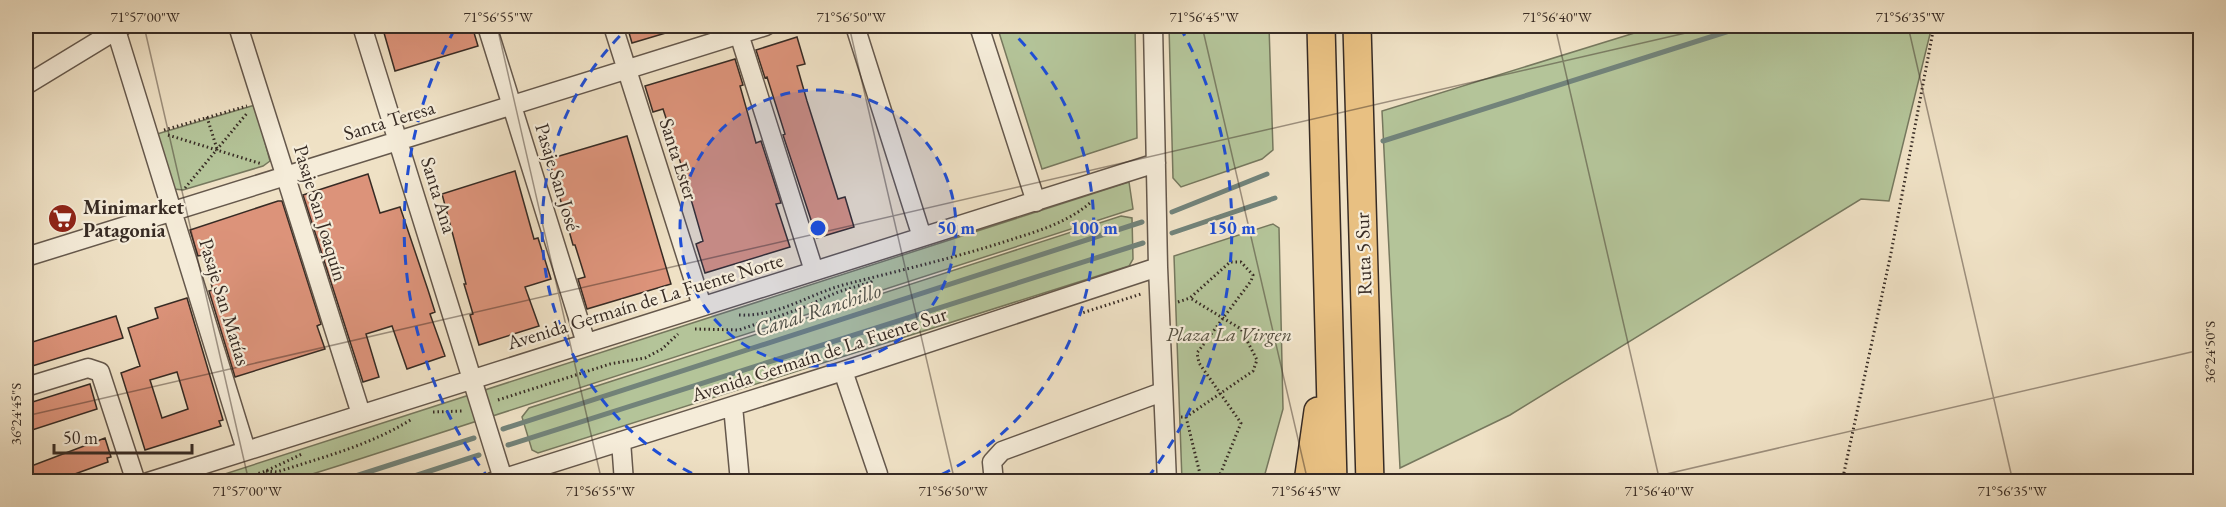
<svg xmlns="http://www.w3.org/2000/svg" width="2226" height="507" viewBox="0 0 2226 507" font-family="'EB Garamond',serif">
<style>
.green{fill:#b4c499;stroke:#76785e;stroke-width:1.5}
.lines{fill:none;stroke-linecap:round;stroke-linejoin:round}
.stream{stroke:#72837a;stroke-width:5}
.building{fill:#dc937a;stroke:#372b24;stroke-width:1.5;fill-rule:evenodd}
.minor-casing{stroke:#65584c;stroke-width:21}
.highway-casing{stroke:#372b24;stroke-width:30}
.path{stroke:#372b24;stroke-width:3;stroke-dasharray:1.5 3;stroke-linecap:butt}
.minor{stroke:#f5ecd9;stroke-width:18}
.highway{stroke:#e8c082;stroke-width:27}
.ticks{fill:none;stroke:#372b24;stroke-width:1.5;stroke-opacity:0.45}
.ring{fill:none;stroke:#1d4ed8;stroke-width:3;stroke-dasharray:10 8}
.labels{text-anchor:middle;stroke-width:4.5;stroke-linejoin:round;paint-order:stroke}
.street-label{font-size:20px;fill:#372b24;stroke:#f5ecd9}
.poi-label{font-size:20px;font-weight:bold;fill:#372b24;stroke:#f5ecd9;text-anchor:start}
.park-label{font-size:20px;font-style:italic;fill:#565141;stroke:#f5ecd9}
.water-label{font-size:21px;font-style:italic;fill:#505048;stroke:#f5ecd9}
.centre{fill:#1d4ed8;stroke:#f5ecd9;stroke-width:3}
.ring-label{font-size:18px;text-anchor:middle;font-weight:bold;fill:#1d4ed8;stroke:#f5ecd9;stroke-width:4.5;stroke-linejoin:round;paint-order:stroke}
.neatline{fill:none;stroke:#372b24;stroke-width:2}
.ticks-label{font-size:15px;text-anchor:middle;fill:#372b24}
</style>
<rect width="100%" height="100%" fill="#efe1c5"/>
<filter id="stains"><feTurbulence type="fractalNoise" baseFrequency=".00333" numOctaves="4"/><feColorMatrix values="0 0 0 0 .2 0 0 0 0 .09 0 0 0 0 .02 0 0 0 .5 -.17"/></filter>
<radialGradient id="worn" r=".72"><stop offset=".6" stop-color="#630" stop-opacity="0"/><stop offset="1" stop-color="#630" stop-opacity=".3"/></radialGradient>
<path class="green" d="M 997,26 L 1135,26 L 1137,138 L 1042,169 Z
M 1169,26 L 1269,26 L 1273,150 L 1262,159 L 1181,187 L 1173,178 Z
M 1657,26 L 1932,26 L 1889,201 L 1861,199 L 1510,415 L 1400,468 L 1382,111 Z
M 255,105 L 270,161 L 263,166 L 183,190 L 174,189 L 157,134 Z
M 1129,182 L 1133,209 L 341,465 L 290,481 L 200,482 Z
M 1121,216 L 1132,218 L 1133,259 L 1129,266 L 538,453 L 532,450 L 522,417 L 529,408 Z
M 1273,224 L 1279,228 L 1283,409 L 1263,481 L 1182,481 L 1174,256 Z"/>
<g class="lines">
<path class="stream" d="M 1383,141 L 1745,26
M 1172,212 L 1267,174
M 1172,233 L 1275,198
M 503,429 L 1142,222
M 508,445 L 1143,243
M 337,482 L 474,438
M 396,482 L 479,455"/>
</g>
<path class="building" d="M 382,26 L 472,26 L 478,46 L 395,71 Z
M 627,26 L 676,26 L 676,30 L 632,43 Z
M 797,37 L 805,64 L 797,66 L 807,101 L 838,199 L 845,197 L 854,227 L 817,238 L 783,135 L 785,134 L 767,77 L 765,78 L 756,50 Z
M 735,59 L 743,85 L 740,86 L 756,143 L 761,141 L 781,203 L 776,204 L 790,247 L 705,273 L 696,244 L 703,241 L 680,161 L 663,109 L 653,112 L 645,86 Z
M 627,136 L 671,284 L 587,309 L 578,279 L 585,277 L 575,245 L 573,245 L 549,159 Z
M 515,171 L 534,239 L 538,238 L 551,279 L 525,287 L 539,326 L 479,345 L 470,315 L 473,314 L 464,284 L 466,284 L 442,194 Z
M 368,174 L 380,213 L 400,207 L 428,290 L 435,312 L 430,314 L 445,356 L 407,369 L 392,326 L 366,334 L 379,377 L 363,382 L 303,195 Z
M 278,201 L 282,201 L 321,324 L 317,326 L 325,349 L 235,377 L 209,291 L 213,290 L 203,255 L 198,256 L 190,230 Z
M 187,298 L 223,420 L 219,421 L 221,426 L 145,450 L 121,373 L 140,366 L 128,328 L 158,318 L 155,308 ZM 177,372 L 188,409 L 162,418 L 150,380 Z
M 116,316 L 123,338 L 26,368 L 26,344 Z
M 90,384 L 97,409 L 26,432 L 26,404 Z
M 105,438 L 111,457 L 107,458 L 108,462 L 61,479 L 62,482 L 26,482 L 26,468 Z"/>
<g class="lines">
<defs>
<path id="minor" d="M 238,26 L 361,414
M 362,26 L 504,482
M 487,26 L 586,343
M 613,26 L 702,306
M 855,26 L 922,237
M 979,26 L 1036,202
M 1153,26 L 1158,267 L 1167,482
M 116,30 L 246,450
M 739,34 L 814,271
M 26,85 L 123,26
M 26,257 L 766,26
M 843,371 L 878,474 L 877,482
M 26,387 L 88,368 L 100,372 L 136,482
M 733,406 L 740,482
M 621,441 L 624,482
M 148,482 L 1156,163
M 492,482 L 843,371 L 1158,267
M 994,482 L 992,462 L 1002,451 L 1162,392"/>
<path id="highway" d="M 1321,26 L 1333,482
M 1357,26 L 1370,482
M 1308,482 L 1318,411"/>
</defs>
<use href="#minor" class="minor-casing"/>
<use href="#highway" class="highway-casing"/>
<path class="path" d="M 207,117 L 217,149
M 164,130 L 247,106
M 168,135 L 262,164
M 185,188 L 248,112
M 1178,302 L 1190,298 L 1230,262 L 1241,262 L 1253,275 L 1251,281 L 1197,353 L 1199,363 L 1241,423 L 1217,482
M 1079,314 L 1141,294
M 739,315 C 778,317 807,295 843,285 C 901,270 959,257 1016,238 C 1042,230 1069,221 1090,203
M 695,329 L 739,330 L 802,308 L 838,292 L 871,282 L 874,279
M 498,400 L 610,364 L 645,358 L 662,349 L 678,334
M 433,412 L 462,411
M 1181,417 L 1186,417 L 1253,371 L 1257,360 L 1241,329 L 1190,298
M 1186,417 L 1202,482
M 266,471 L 277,472 C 323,457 371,445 412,419
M 233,482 L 266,471 L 302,454
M 1842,482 L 1891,253 L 1934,26"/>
<use href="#minor" class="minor"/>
<use href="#highway" class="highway"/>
</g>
<path class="ticks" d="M 144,26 L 249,482M 497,26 L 602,482M 849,26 L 955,482M 1202,26 L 1308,482M 1555,26 L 1660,482M 1908,26 L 2013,482M 26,416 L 1716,26M 1632,482 L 2200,350"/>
<circle cx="818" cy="228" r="138" fill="#1d4ed8" fill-opacity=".12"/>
<g class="ring">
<circle cx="818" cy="228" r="138"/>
<path d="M708 481A276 276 0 0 1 630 26M1006 26A276 276 0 0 1 928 481"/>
<path d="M490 480A414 414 0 0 1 456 27M1180 27A414 414 0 0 1 1146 480"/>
</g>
<defs>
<symbol id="supermarket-disc" viewBox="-11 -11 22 22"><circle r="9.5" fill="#8f2418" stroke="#f5ecd9"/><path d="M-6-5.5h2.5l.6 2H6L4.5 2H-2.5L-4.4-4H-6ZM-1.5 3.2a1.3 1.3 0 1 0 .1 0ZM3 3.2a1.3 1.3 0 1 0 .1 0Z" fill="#fff"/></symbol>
</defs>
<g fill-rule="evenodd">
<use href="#supermarket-disc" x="46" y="202" width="33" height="33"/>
</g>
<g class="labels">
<g class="street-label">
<text transform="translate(389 120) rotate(-17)" y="7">Santa Teresa</text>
<text transform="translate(679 159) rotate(72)" y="7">Santa Ester</text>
<text transform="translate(558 177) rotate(73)" y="7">Pasaje San José</text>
<text transform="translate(439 195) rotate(73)" y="7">Santa Ana</text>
<text transform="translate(321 213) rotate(73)" y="7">Pasaje San Joaquín</text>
<text transform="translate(1363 254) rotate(-92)" y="7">Ruta 5 Sur</text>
<text transform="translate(645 301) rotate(-17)" y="7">Avenida Germaín de La Fuente Norte</text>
<text transform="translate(225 302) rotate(73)" y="7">Pasaje San Matías</text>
<text transform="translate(819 354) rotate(-18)" y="7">Avenida Germaín de La Fuente Sur</text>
</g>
<g class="poi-label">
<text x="83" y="214">Minimarket<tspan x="83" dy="23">Patagonia</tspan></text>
</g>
<g class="park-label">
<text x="1229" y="341">Plaza La Virgen</text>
</g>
<g class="water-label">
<text transform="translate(818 310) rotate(-18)" y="7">Canal Ranchillo</text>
</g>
</g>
<circle cx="818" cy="228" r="9" class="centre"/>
<g class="ring-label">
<text x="956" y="234">50 m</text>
<text x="1094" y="234">100 m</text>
<text x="1232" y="234">150 m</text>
</g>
<rect width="2226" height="507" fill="none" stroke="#efe1c5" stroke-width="66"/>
<path d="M54 444v9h138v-9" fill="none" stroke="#372b24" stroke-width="3"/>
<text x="63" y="444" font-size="18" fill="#372b24" stroke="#f5ecd9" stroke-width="4.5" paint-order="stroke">50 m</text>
<rect x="33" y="33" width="2160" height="441" class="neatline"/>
<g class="ticks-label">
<text x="145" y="22">71°57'00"W</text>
<text x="498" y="22">71°56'55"W</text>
<text x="851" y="22">71°56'50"W</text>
<text x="1204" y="22">71°56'45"W</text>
<text x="1557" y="22">71°56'40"W</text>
<text x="1910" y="22">71°56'35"W</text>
<text transform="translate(2210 352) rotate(-90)" y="5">36°24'50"S</text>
<text transform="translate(16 414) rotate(-90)" y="5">36°24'45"S</text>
<text x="247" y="496">71°57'00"W</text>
<text x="600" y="496">71°56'55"W</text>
<text x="953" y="496">71°56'50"W</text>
<text x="1306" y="496">71°56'45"W</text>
<text x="1659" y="496">71°56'40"W</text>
<text x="2012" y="496">71°56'35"W</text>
</g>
<rect width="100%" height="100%" filter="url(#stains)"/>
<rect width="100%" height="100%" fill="url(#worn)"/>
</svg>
